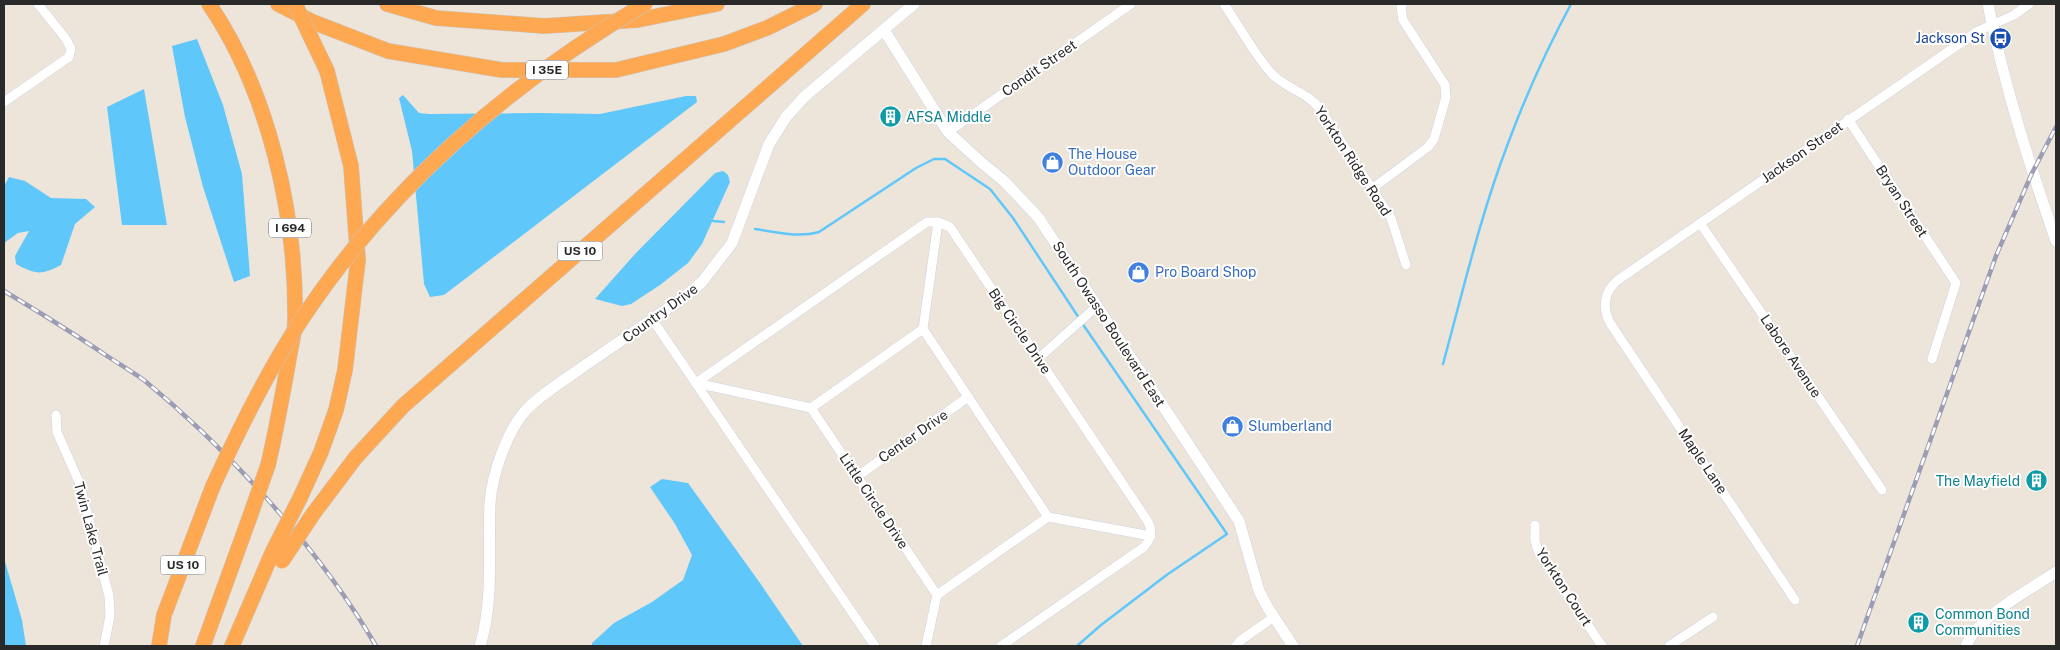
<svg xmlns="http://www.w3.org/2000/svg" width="2060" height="650" viewBox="0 0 2060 650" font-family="'Public Sans',sans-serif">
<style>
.water{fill:#60c7fb}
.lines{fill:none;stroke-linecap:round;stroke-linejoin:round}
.stream{stroke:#60c7fb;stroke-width:2.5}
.street-casing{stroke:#ced1e4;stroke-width:10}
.secondary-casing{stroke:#ced1e4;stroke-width:12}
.highway-casing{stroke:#c7c7c7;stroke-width:16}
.street{stroke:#fff;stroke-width:9}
.secondary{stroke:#fff;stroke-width:11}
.highway{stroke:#ffa852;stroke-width:15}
.rail-casing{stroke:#9b9db5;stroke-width:4.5}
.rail{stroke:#fff;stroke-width:2.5;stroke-dasharray:8;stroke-linecap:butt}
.highway-bridge-casing{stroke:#c7c7c7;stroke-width:16;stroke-linecap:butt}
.highway-bridge{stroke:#ffa852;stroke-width:15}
.labels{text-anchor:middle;stroke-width:4;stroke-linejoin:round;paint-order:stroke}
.shield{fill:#fff;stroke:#696969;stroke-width:1}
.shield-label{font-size:12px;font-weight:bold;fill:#292929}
.transit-label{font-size:14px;fill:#164399;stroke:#fff;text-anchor:end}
.street-label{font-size:14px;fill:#292929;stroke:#fff}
.culture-label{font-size:14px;fill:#0d838f;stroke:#fff;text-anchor:start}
.shop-label{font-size:14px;fill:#366cbe;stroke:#fff;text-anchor:start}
</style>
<rect width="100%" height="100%" fill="#ede5d9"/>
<path class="water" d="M 197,39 L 223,105 L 242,174 L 250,276 L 234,282 L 203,187 L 185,117 L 172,46 Z
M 144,89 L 167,225 L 122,225 L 107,107 Z
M 403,95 L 419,113 L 429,114 L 540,113 L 600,114 L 686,96 L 696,96 L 697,102 L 444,295 L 430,297 L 424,284 L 412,151 L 399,98 Z
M 723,171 L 728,175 L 730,182 L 702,244 L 688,263 L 660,285 L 631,304 L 622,306 L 595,299 L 635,254 L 715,173 Z
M 9,177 L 25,181 L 51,198 L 86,199 L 95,207 L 75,224 L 61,265 C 42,275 36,275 16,264 L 15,256 L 29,231 L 18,233 L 4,243 L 4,186 Z
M 662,479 L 688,483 L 760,583 L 803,646 L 592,646 L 592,643 L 614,623 L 652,602 L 683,580 L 692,555 L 675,524 L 650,487 Z
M 4,558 L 22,620 L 26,646 L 4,646 Z"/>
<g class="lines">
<path class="stream" d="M 713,221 L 724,222
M 755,229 C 776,232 798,238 819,232 L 916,168 L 934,159 L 945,159 L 990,189 L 1013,218 L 1079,318
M 1443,364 C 1463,291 1480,217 1507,146 C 1525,97 1547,49 1571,4
M 1077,646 L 1101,625 L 1168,574 L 1227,534 L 1082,323"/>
<defs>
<path id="street" d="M 1224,4 C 1238,24 1256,58 1273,75 C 1287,89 1307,92 1320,109 L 1391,218 L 1406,265
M 4,102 L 69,57 L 71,49 L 66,39 L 38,4
M 1848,119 L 1956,283 L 1932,359
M 948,132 L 1131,4
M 1373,188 L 1428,147 L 1434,139 L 1446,97 L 1445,85 L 1403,20 L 1401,7 L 1403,4
M 938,222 L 923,329 L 1048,517
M 1700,223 L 1882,490
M 652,319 L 875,646
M 1039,358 L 1097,306
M 696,383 L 927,222 L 938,222 L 950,227 L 1147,520 C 1153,530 1152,538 1144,547 L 1001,646
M 696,383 L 811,408 L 937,595
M 811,408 L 923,329
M 56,415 L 57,432 L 79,482 L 109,596 L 110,616 L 104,646
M 858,476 L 968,397
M 1535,525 L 1535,541 L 1538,551 L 1602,646
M 1795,600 L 1610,323 C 1602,307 1604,291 1618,280 L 1978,31 L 2014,15 L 2029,4
M 926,646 L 937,595 L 1048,517 L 1151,536
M 1236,646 L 1241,640 L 1274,617
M 1669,646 L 1713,617"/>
<path id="secondary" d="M 1988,4 C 2004,85 2029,163 2056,241
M 884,30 L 948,132 L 982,163 L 1004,181 L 1038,217 L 1239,521 L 1259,591 L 1268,608 L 1293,646
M 480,646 C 494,600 488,551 490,503 C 492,475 507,430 527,409 C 544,392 565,380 584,366 C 618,343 651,320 684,297 L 702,282 L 732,243 L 769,144 L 786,117 L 804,97 L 914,4
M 1966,646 C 1976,618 2031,589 2056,572"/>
<path id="highway" d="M 209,4 C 269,92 297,216 295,323 C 294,336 290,350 288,364 C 282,398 276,431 268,465
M 278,4 L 313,22 L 388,51 L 502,70 L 616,70 L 724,44 L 767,28 L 815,4
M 387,4 L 436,18 L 544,26 L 638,20 L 717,4
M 300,498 L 321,452 L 336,410 L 345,370 L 358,260 L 351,166 L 327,71
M 313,514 L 356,457 L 403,406 L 863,4
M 159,646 L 164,615 L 213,486
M 203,646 L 249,519
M 232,646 L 273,551"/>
</defs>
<use href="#street" class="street-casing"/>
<use href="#secondary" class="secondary-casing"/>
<use href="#highway" class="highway-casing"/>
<use href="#street" class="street"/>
<use href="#secondary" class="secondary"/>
<use href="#highway" class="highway"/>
<defs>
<path id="rail" d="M 4,291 C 39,312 73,333 107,356 C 119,364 133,372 145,381 C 230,451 321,551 376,646
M 1857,646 L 1996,256 L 2032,173 L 2056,127"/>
</defs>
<use href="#rail" class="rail-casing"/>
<use href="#rail" class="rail"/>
<defs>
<path id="highway-bridge" d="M 295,4 L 327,71
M 213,486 C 238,431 265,376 298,325 C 384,192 509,83 645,4
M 249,519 L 268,465
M 273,551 L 300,498
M 282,561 L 313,514"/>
</defs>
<use href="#highway-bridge" class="highway-bridge-casing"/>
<use href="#highway-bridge" class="highway-bridge"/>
</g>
<defs>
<symbol id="bus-disc" viewBox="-11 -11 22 22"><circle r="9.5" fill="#1a4fb4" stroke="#fff"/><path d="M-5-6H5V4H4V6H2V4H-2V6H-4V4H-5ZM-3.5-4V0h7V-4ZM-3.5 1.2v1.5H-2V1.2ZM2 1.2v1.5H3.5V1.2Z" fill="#fff"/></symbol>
<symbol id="building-disc" viewBox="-11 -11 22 22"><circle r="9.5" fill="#0f9aa8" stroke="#fff"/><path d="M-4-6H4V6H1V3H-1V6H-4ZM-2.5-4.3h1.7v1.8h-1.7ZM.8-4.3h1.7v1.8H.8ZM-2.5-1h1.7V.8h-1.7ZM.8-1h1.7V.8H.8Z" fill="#fff"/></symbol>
<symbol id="shop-disc" viewBox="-11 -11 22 22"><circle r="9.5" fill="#3f7fe0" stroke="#fff"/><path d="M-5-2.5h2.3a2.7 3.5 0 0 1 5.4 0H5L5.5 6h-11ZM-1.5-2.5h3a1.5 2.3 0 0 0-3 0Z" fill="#fff"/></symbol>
</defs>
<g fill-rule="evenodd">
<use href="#bus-disc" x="1988" y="26" width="25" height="25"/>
<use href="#building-disc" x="878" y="104" width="25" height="25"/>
<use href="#shop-disc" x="1040" y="150" width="25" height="25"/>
<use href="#shop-disc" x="1126" y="260" width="25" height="25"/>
<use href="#shop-disc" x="1220" y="414" width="25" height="25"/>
<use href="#building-disc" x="2024" y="468" width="25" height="25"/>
<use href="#building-disc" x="1906" y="610" width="25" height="25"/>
</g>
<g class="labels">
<g class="shield">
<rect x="526" y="60.5" width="42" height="19" rx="4"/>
<rect x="269" y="218.5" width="42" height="19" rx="4"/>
<rect x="557.5" y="241.5" width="45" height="19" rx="4"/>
<rect x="160.5" y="555.5" width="45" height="19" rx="4"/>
</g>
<g class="shield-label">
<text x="547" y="74">I 35E</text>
<text x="290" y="232">I 694</text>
<text x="580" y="255">US 10</text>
<text x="183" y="569">US 10</text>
</g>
<g class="transit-label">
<text x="1985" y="43">Jackson St</text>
</g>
<g class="street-label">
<text transform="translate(1039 68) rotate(-35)" y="5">Condit Street</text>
<text transform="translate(1802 152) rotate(-35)" y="5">Jackson Street</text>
<text transform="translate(1353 161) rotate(57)" y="5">Yorkton Ridge Road</text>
<text transform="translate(1902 201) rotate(57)" y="5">Bryan Street</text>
<text transform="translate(660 313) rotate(-36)" y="5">Country Drive</text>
<text transform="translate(1109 324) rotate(57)" y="5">South Owasso Boulevard East</text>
<text transform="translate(1020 331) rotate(56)" y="5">Big Circle Drive</text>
<text transform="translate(1791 356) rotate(56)" y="5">Labore Avenue</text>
<text transform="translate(913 436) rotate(-35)" y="5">Center Drive</text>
<text transform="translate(1703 461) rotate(56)" y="5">Maple Lane</text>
<text transform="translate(874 501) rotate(56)" y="5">Little Circle Drive</text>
<text transform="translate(91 529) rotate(75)" y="5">Twin Lake Trail</text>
<text transform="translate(1564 587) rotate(57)" y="5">Yorkton Court</text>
</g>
<g class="culture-label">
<text x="906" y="122">AFSA Middle</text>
<text x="2020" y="486" text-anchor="end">The Mayfield</text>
<text x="1935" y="619">Common Bond<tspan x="1935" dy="16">Communities</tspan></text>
</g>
<g class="shop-label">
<text x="1068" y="159">The House<tspan x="1068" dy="16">Outdoor Gear</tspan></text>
<text x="1155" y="277">Pro Board Shop</text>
<text x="1248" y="431">Slumberland</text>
</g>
</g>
<rect width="2060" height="650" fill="none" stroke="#292929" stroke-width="10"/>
</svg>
